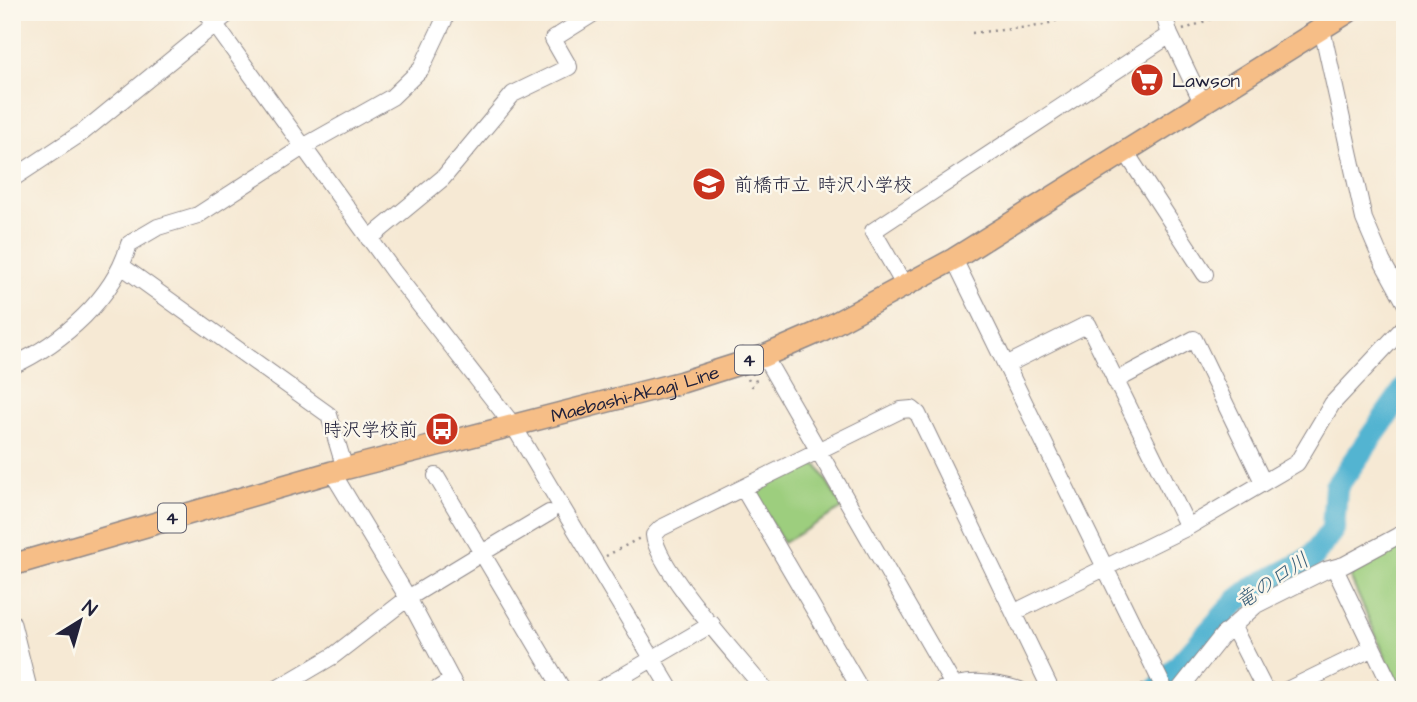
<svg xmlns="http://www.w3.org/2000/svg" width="1417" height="702" viewBox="0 0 1417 702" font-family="'Architects Daughter','Klee One',sans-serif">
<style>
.green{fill:#9dce7e;stroke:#60785c;stroke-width:2}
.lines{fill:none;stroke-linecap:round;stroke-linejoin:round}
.river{stroke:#53b4d1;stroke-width:24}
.minor-casing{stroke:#8c8688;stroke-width:18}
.major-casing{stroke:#8c8688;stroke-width:24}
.path{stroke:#8c8688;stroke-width:2.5;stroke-dasharray:2 5;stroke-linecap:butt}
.minor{stroke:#fff;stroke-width:16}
.major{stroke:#f6be87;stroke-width:21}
.path-bridge{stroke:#8c8688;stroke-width:2.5;stroke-dasharray:2 5;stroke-linecap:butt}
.labels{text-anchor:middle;stroke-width:5;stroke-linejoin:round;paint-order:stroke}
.shield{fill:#fbf7ec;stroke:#636270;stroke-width:2}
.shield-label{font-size:18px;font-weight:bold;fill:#22223b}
.poi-label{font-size:19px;fill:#22223b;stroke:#fbf7ec;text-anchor:start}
.street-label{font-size:19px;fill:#22223b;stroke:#fbf7ec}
.water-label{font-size:21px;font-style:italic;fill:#365c77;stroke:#fbf7ec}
</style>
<rect width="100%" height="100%" fill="#fbf7ec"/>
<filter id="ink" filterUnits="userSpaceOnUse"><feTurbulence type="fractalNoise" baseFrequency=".0143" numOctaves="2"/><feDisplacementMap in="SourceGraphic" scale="14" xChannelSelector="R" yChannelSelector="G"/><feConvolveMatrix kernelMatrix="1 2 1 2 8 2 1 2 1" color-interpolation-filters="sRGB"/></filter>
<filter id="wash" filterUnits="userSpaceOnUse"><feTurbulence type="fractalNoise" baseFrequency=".00686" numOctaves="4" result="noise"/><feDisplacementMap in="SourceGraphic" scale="28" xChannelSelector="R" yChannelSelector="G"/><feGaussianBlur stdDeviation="1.57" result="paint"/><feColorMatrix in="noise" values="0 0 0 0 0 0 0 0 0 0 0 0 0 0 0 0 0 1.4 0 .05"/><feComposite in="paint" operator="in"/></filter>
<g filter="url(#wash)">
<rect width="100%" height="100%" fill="#f6e9d4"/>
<path class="green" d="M 809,463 L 818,466 L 843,508 L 783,543 L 756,497 L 758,489 Z
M 1405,542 L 1405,690 L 1400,690 L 1350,577 L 1352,573 Z"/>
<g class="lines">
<path class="river" d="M 1157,690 L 1236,602 L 1254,588 L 1311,559 L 1333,529 L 1336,487 L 1405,389"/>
</g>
</g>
<g filter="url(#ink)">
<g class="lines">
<defs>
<path id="minor" d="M 206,12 L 393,271 L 513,425 L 671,690
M 1163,12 L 1170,35 L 1203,104
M 1322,29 L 1364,219 L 1382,261 L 1405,303
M 1125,151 L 1205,274
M 12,179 L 83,132 L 230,12
M 369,239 L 443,178 L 513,94 L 569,67 L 553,39 L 596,12
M 954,259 L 1165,690
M 123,267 L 329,415 L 345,469
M 906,288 L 873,231 L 1170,35
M 764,356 L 956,690
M 1006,365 L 1088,324 L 1188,527
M 12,366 C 62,343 115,297 129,244 L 158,227 L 198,215 L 303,147 L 392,97 L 421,69 L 448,12
M 1115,381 L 1194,339 L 1263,482
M 332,472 L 408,598 L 457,690
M 436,476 L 482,553 L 549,513
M 743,488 L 861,690
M 1335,569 L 1393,690
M 1015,612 L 1188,527 L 1297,463 L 1332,404 L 1405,326
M 12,622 L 29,690
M 1233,627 L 1264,688 L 1268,690
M 275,690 L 333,656 L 408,598 L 482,553 L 563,690
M 436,690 L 452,680
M 599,690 L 712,624
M 765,690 C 741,660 656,568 654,535 L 661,528 L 901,410 L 912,409 L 918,414 L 1051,690
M 941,690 C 965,679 996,682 1020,690
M 1179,690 L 1222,636 L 1256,605 L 1326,570 L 1344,565 L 1405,532
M 1287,690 L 1373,648"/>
<g id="major">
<path id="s1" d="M 12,565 L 332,472 L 682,382 L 764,356 L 819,332 L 954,259 L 1348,12"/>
</g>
</defs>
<use href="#minor" class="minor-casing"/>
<use href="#major" class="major-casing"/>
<path class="path" d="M 1183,30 L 1228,12
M 972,33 L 1040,26 L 1083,12
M 748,379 L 752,386 L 757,384
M 606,556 L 640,538
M 1137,690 L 1144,682"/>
<use href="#minor" class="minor"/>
<use href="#major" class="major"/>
<path class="path-bridge" d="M 742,347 L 757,384"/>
</g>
</g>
<defs>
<symbol id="supermarket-disc" viewBox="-11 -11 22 22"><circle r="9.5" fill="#c8321e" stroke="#fbf7ec"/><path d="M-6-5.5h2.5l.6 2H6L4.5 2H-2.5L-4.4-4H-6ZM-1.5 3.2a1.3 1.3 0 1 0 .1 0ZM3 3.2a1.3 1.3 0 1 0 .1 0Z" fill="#fff"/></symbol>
<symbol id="school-disc" viewBox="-11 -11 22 22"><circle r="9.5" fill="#c8321e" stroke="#fbf7ec"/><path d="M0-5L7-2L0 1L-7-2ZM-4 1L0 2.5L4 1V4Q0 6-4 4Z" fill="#fff"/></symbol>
<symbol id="bus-disc" viewBox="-11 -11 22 22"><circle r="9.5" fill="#c8321e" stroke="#fbf7ec"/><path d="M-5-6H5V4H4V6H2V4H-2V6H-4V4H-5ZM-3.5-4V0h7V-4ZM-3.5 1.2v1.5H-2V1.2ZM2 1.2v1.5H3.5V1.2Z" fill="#fff"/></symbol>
</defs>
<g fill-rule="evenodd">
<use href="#supermarket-disc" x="1128" y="61" width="38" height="38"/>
<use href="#school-disc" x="690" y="165" width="38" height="38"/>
<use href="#bus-disc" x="423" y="410" width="38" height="38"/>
</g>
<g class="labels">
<g class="shield">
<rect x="735" y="345.5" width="28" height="29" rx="5"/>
<rect x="158" y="503.5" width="28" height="29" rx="5"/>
</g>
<g class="shield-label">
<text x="749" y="366">4</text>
<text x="172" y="524">4</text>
</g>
<g class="poi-label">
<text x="1172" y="87">Lawson</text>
<text x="734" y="191">前橋市立 時沢小学校</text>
<text x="418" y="436" text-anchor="end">時沢学校前</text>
</g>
<g class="street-label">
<text dy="7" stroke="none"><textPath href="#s1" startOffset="646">Maebashi-Akagi Line</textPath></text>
</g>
<g class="water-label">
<text transform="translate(1272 581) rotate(-34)" y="7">竜の口川</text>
</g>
</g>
<rect width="1417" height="702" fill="none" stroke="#fbf7ec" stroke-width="42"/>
<g transform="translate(80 621) rotate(37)" stroke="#fbf7ec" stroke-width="5" paint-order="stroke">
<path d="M0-5L12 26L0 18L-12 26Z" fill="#22223b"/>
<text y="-10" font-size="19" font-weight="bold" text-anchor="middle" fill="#22223b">N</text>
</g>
</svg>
